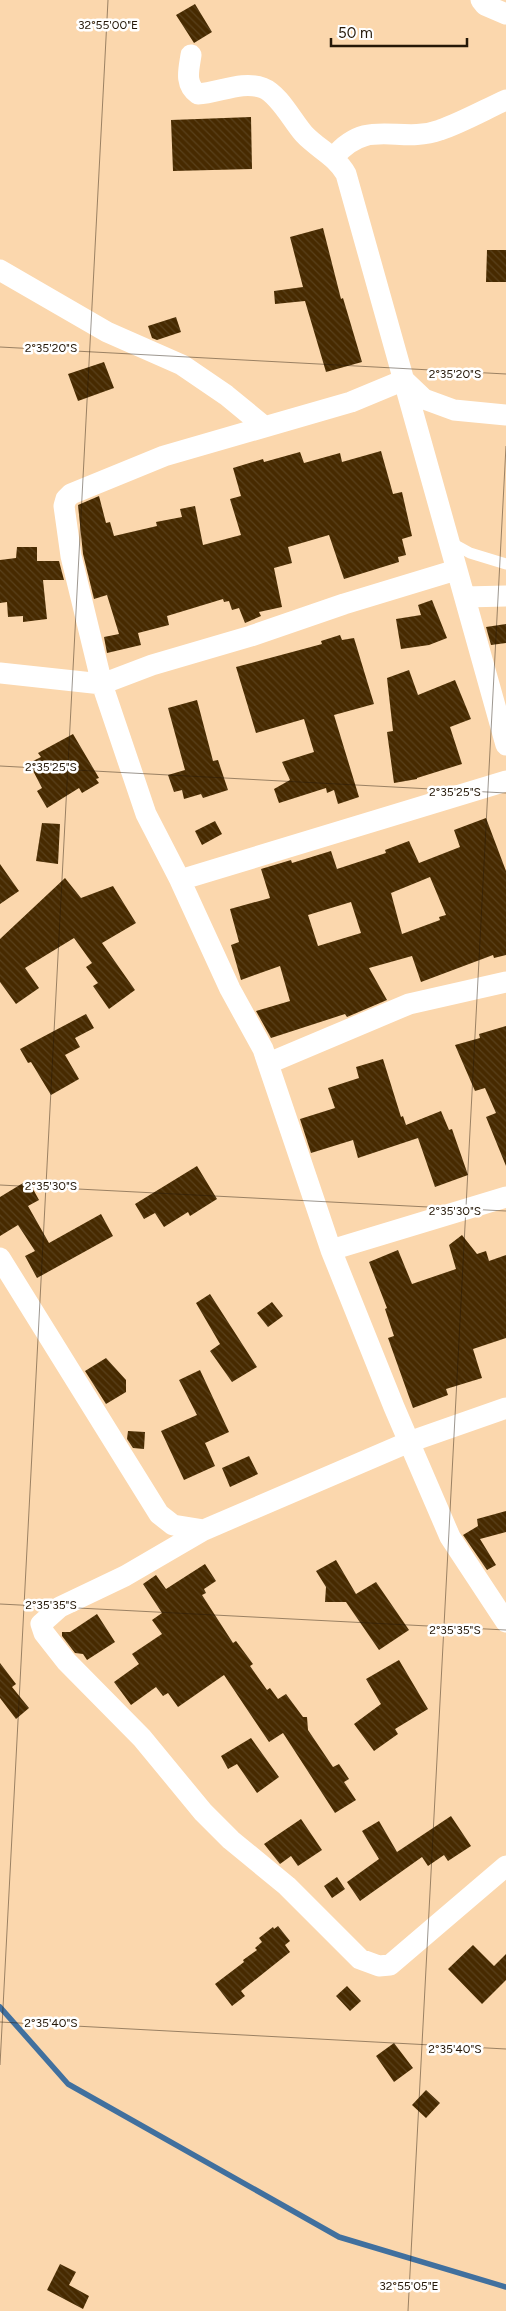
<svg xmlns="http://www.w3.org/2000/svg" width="506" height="2311" viewBox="0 0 506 2311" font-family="Figtree,sans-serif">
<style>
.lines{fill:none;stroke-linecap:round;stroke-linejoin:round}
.stream{stroke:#41709e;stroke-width:5.5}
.building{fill:url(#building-back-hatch);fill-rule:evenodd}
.service{stroke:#fff;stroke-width:11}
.minor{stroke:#fff;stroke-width:21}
.ticks{fill:none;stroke:#251808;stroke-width:1;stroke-opacity:0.45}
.ticks-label{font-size:12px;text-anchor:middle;fill:#251808;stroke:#fff;stroke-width:5;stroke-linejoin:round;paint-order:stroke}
</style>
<defs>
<pattern id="building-back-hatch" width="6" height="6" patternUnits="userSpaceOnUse" patternTransform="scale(1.25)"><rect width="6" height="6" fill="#472a00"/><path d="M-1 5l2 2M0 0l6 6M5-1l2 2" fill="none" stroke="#59401b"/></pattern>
</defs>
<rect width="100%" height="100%" fill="#fbd7ad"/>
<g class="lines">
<path class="stream" d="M 0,2007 L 68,2084 L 339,2237 L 506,2287"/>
</g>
<path class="building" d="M 195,4 L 212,32 L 194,43 L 176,15 Z
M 251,117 L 252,169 L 173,171 L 171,120 Z
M 323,228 L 341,299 L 343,298 L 362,362 L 326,372 L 305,301 L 275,304 L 274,291 L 303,287 L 290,237 Z
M 487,250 L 506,250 L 506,282 L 486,282 Z
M 176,317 L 181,332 L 157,340 L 152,338 L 148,326 Z
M 104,362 L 114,388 L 78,401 L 68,374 Z
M 381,451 L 393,494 L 402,492 L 412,536 L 402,539 L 406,555 L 398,557 L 399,562 L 344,579 L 329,535 L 288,547 L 292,563 L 274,568 L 282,607 L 259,612 L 261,616 L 245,623 L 239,608 L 232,610 L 229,601 L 224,602 L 223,599 L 167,616 L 169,625 L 138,633 L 141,645 L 107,653 L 104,637 L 119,634 L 107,595 L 94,599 L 83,554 L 78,505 L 99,496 L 106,523 L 110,522 L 114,536 L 157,526 L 156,522 L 182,517 L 180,509 L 195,506 L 203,545 L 241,535 L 230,499 L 241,496 L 233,468 L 263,459 L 264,462 L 300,452 L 304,463 L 340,453 L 342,462 Z
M 17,547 L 37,547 L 37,561 L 59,561 L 64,580 L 43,580 L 47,619 L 23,622 L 23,616 L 8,617 L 7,602 L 0,603 L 0,560 L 16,558 Z
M 432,600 L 447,638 L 429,645 L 401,649 L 396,619 L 421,615 L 418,605 Z
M 506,624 L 506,643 L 491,645 L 486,627 Z
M 340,635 L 342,640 L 354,638 L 374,704 L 334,715 L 359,797 L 338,804 L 334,790 L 327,793 L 326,788 L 279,803 L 274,789 L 290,780 L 282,762 L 314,752 L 304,719 L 256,733 L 236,667 L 322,644 L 321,641 Z
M 409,670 L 418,695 L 455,680 L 471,719 L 450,727 L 462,764 L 417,778 L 417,779 L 394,783 L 387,732 L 393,731 L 387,678 Z
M 197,700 L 213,761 L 218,760 L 228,790 L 203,798 L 201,794 L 184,799 L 182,790 L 174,792 L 168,775 L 185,770 L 168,708 Z
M 73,734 L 99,778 L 96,779 L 99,783 L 82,793 L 79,788 L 47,808 L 37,791 L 42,788 L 29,763 L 41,757 L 38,753 Z
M 486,818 L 506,871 L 506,955 L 494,958 L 493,955 L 421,982 L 412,956 L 369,968 L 387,1000 L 347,1017 L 345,1014 L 271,1038 L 256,1011 L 290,1001 L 280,966 L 241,980 L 231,945 L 239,942 L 230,909 L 270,898 L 261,869 L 291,860 L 292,863 L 331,851 L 337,869 L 386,853 L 385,850 L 409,841 L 419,863 L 460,847 L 454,830 ZM 430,877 L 446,915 L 439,917 L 440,920 L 402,934 L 391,893 ZM 351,902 L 361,933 L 318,946 L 308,915 Z
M 215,821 L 222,834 L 202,845 L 195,831 Z
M 42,823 L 60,824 L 58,864 L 36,861 Z
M 0,864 L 19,891 L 0,904 Z
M 65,878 L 81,898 L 113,886 L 136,923 L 102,943 L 135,990 L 109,1009 L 93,986 L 98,983 L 86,967 L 92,963 L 74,938 L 25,968 L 39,988 L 16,1004 L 0,982 L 0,939 Z
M 86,1014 L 94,1028 L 75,1038 L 80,1047 L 65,1055 L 79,1079 L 51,1095 L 31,1062 L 28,1063 L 20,1049 Z
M 506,1026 L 506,1166 L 486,1117 L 496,1113 L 485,1088 L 475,1091 L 455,1045 L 480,1038 L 479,1034 Z
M 383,1059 L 401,1117 L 403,1116 L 406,1125 L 441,1111 L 449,1130 L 452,1129 L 468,1175 L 435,1187 L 418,1138 L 358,1158 L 353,1140 L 311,1153 L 300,1119 L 335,1108 L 328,1088 L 359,1078 L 356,1067 Z
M 197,1166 L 217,1199 L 190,1216 L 188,1212 L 164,1227 L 155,1213 L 144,1219 L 135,1204 Z
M 28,1180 L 39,1200 L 28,1206 L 49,1243 L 101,1214 L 113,1236 L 37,1278 L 25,1256 L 35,1251 L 18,1225 L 0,1236 L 0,1197 Z
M 462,1235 L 477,1254 L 486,1251 L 489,1261 L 506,1255 L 506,1338 L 473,1349 L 482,1378 L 446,1389 L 448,1395 L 413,1408 L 388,1338 L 394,1336 L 385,1309 L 387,1308 L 369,1262 L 398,1250 L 412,1284 L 456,1269 L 449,1245 Z
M 210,1294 L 257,1367 L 232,1382 L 210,1351 L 220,1344 L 196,1303 Z
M 272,1302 L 283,1316 L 268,1327 L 257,1313 Z
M 106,1358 L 126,1380 L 126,1392 L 106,1404 L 85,1371 Z
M 200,1370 L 229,1432 L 205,1443 L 215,1466 L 184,1480 L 161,1431 L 197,1415 L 179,1380 Z
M 128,1431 L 145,1432 L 144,1449 L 133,1448 L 127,1439 Z
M 249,1456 L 258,1474 L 230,1487 L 222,1468 Z
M 506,1511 L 506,1532 L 480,1539 L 496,1565 L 487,1570 L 463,1535 L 478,1526 L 477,1519 Z
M 336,1560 L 356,1594 L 376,1582 L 409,1630 L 379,1650 L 346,1602 L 325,1602 L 326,1587 L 316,1571 Z
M 205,1564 L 216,1581 L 204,1589 L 206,1593 L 202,1595 L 233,1643 L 236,1641 L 253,1664 L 250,1666 L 267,1690 L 270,1688 L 278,1699 L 286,1694 L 303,1717 L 307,1717 L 308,1730 L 333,1767 L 339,1764 L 349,1779 L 344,1782 L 356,1800 L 335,1813 L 283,1733 L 269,1742 L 224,1675 L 178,1707 L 168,1693 L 163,1696 L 156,1687 L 131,1705 L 114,1682 L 139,1664 L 132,1654 L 162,1634 L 152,1620 L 162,1613 L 143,1584 L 156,1575 L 166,1589 Z
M 97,1614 L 115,1642 L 87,1660 L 83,1654 L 75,1653 L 62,1636 L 62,1632 L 70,1632 Z
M 399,1660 L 428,1709 L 395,1729 L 398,1734 L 374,1751 L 354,1724 L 381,1704 L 366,1679 Z
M 0,1663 L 16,1684 L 12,1687 L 29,1708 L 16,1719 L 0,1698 Z
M 251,1738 L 279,1777 L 257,1793 L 237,1764 L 228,1769 L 221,1756 Z
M 451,1816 L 471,1846 L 448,1861 L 444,1855 L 428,1866 L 422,1857 L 360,1901 L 347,1882 L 379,1859 L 362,1831 L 379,1821 L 397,1852 Z
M 301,1819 L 322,1850 L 298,1866 L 291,1856 L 280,1864 L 264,1844 Z
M 337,1877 L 345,1889 L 332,1898 L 324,1886 Z
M 278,1926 L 290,1941 L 285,1945 L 290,1952 L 241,1991 L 245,1996 L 232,2006 L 215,1984 L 244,1962 L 243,1960 L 257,1950 L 255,1948 L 262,1942 L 259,1938 L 273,1927 L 274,1929 Z
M 473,1945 L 494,1966 L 506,1954 L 506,1980 L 482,2004 L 448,1969 Z
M 347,1986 L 361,2001 L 350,2011 L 336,1996 Z
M 394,2043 L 413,2068 L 394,2082 L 376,2056 Z
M 426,2090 L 440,2103 L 426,2118 L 412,2105 Z
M 60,2264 L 76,2272 L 69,2285 L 89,2296 L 83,2309 L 47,2290 Z"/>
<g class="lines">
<path class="service" d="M 450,542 L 470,553 L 506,564"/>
<path class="minor" d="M 481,0 L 485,5 L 506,14
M 191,55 C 189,69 184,84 198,94 C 219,93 242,80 263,88 C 279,94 293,122 304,134 C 318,149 336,156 346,174 L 506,745
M 334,157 C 368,116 399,145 440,130 C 461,123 486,109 506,100
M 0,270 L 107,332 L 182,365 L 226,395 L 265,427
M 506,415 L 454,410 L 424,399 L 404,380 L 351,402 L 164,456 L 71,494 L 66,499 L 64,506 L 71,556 L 102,684 L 146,814 L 180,880 L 230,989 L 263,1049 L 331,1250 L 394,1407 L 450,1537 L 506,1622
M 465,597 L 506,596
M 0,673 L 102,684 L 152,665 L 251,636 L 344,604 L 456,570
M 180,880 L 506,781
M 269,1063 L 409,1004 L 506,982
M 331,1250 L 506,1197
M 0,1258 L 159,1514 L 173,1525 L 204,1530
M 506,1408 L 409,1442 L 204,1530 L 125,1576 L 60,1607 L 41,1624 L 44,1633 L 66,1661 L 142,1738 L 203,1812 L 231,1840 L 287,1886 L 360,1959 L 379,1966 L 390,1965 L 506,1866"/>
</g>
<path class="ticks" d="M 0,347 L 506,374M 0,766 L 506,793M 0,1185 L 506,1211M 0,1604 L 506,1630M 0,2022 L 506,2049M 0,2065 L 108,0M 408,2311 L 506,446"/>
<g class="ticks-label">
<text x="108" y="29">32°55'00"E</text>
<text x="51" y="352">2°35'20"S</text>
<text x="455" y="378">2°35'20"S</text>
<text x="51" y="771">2°35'25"S</text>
<text x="455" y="796">2°35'25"S</text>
<text x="51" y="1190">2°35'30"S</text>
<text x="455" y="1215">2°35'30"S</text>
<text x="51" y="1609">2°35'35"S</text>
<text x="455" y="1634">2°35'35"S</text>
<text x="51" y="2027">2°35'40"S</text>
<text x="455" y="2053">2°35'40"S</text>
<text x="409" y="2290">32°55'05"E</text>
</g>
<path d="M331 38v8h136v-8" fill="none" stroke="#251808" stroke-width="2.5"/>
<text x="338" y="38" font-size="15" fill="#251808" stroke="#ffffff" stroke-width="4" paint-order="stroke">50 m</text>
</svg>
